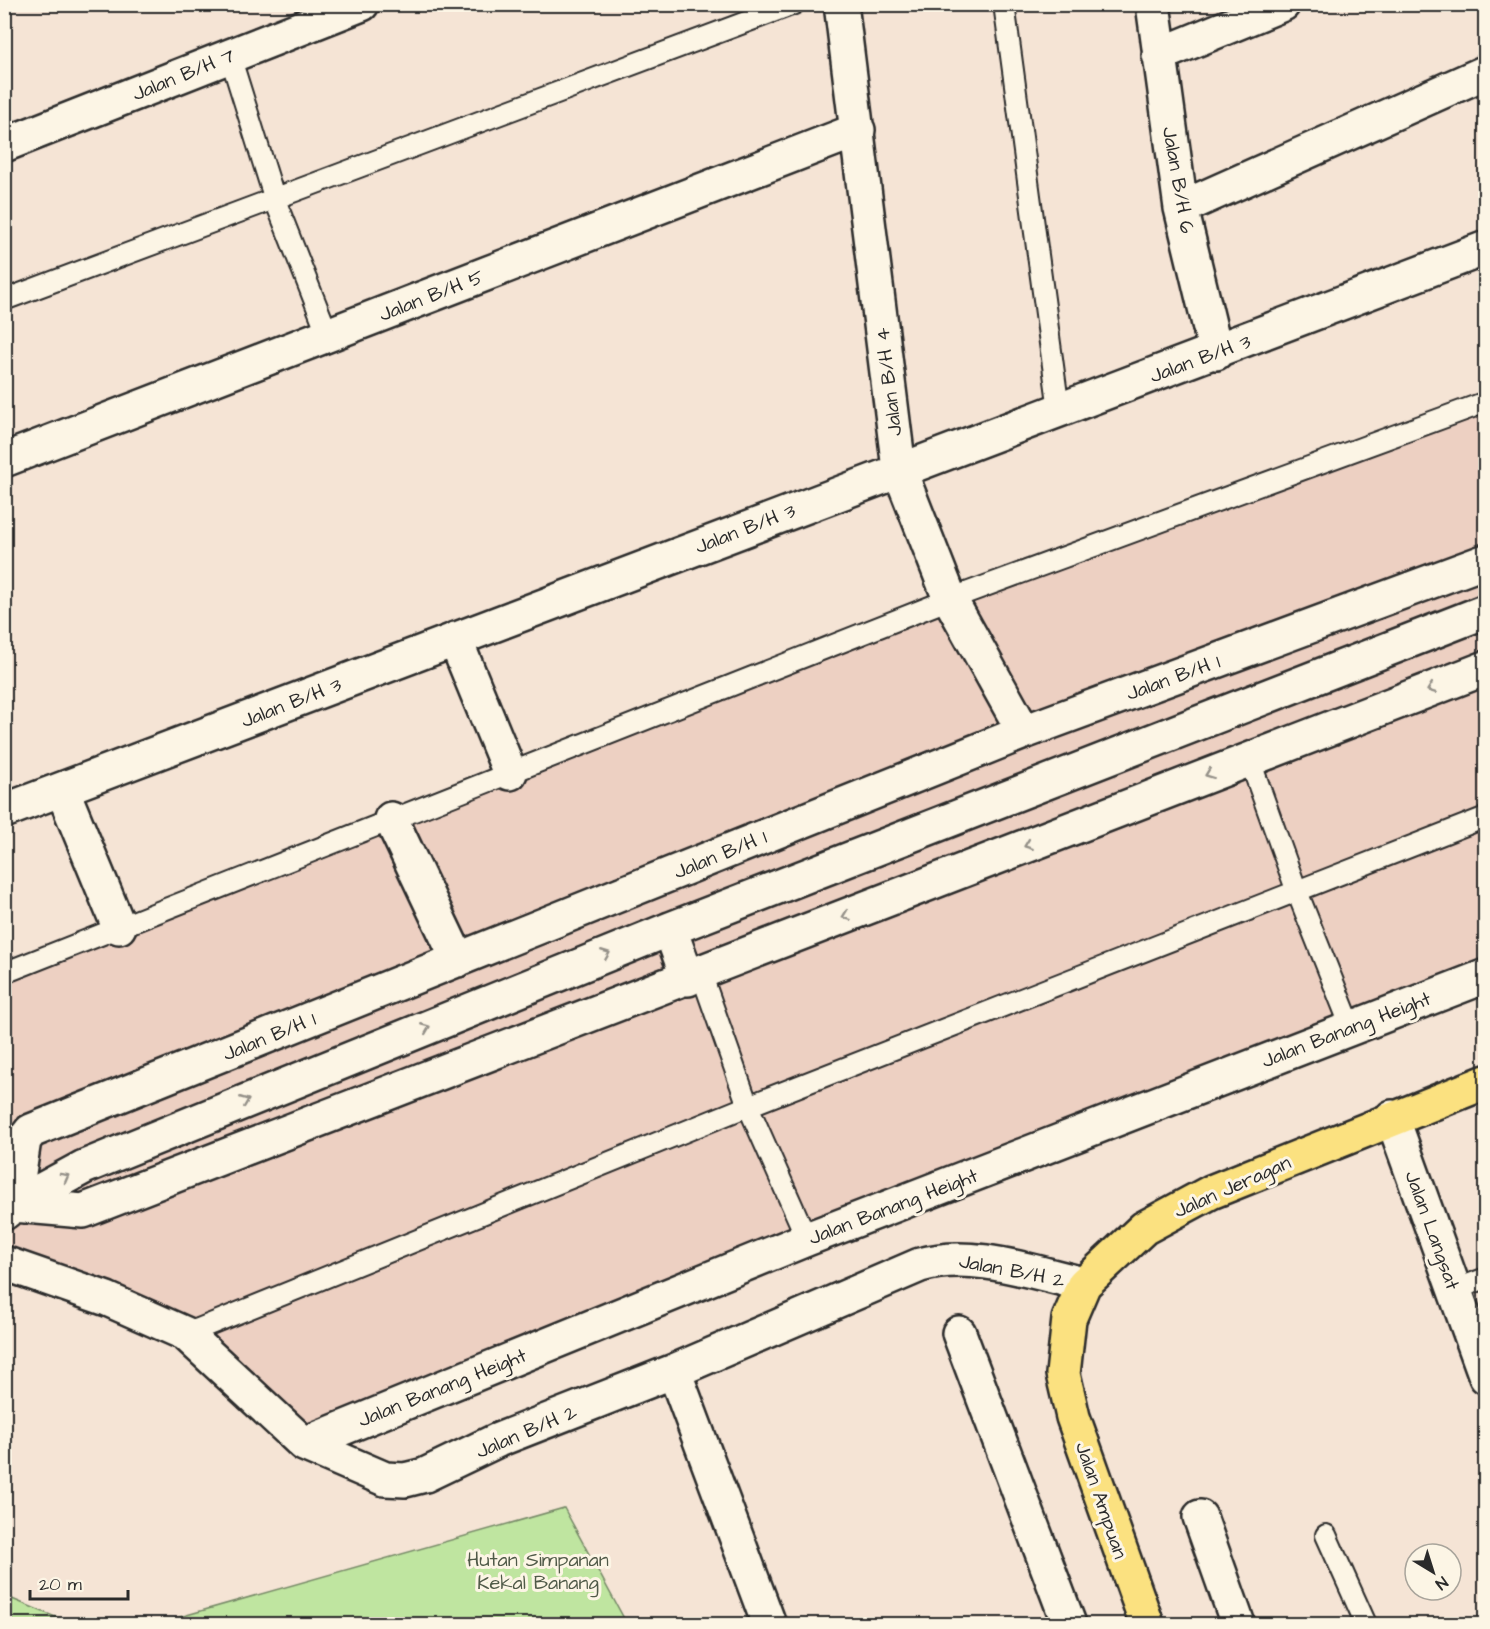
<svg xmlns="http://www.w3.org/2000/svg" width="1490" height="1629" viewBox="0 0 1490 1629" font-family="'Architects Daughter',sans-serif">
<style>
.built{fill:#edd0c2}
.green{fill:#bfe5a0;stroke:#758866;stroke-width:1.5}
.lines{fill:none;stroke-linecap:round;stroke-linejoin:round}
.lane-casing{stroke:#2b2b2b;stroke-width:24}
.street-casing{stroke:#2b2b2b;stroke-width:38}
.primary-casing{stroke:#2b2b2b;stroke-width:38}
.lane{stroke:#fcf5e5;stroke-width:20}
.street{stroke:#fcf5e5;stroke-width:33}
.primary{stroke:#fbe180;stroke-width:33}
.oneway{stroke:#949088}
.labels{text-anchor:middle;stroke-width:6;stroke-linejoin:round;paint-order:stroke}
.street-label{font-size:20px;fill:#2b2b2b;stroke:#fcf5e5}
.park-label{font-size:20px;fill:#505a48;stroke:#fcf5e5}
</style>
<rect width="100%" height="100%" fill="#f5e4d5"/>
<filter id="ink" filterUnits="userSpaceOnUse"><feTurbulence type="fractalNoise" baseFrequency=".0167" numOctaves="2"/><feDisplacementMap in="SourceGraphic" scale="12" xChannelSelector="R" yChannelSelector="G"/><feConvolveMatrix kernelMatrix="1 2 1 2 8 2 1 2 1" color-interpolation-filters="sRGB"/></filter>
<g filter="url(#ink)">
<path class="built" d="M 1485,394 L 1485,995 L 302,1456 L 176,1342 L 5,1277 L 4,965 Z"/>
<path class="green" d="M 564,1508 L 627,1624 L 155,1624 Z
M 5,1596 L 72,1624 L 5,1624 Z"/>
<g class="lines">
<defs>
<path id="lane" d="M 1004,4 L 1059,410
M 230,56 L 275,200 L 328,335
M 4,300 L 794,4
M 1249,758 L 1296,889 L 1351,1027
M 4,973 L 950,599 L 1486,402
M 701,973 L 748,1106 L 807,1239
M 1454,1290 L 1486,1278
M 186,1334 L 748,1106 L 1486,817
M 1326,1535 L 1366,1624"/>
<path id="street" d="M 841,4 L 899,469 L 950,599 L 1024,732
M 1153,4 L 1181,208 L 1216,353
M 1159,55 L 1283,4
M 4,145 L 362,4
M 1181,208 L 1486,72
M 4,460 L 858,130
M 455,639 L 510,773
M 62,789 L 119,927
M 4,811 L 1486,248
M 391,819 L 458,960
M 670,929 L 688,979
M 1392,1117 L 1486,1377
M 14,1205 L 24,1140 L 31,1131 L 1024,732 L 1486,561
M 14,1205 L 83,1211 L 1486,668
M 4,1213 L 14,1205 L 84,1167 L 670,929 L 1486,611
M 4,1263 L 107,1299 L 186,1334 L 304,1444 L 385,1479 L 405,1480 L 425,1475 L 498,1440 L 674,1371 L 920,1265 C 973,1250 1031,1272 1084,1284
M 959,1333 L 1069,1624
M 674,1371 L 769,1624
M 304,1444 L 807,1239 L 1486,976
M 1200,1517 L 1238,1624"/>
<path id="primary" d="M 1147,1624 L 1073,1417 L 1063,1374 L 1069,1319 L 1084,1284 L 1144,1228 L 1211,1192 L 1486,1082"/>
</defs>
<use href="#lane" class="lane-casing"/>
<use href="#street" class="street-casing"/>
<use href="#primary" class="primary-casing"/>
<use href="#lane" class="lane"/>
<use href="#street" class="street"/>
<use href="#primary" class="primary"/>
</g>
<defs><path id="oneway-chevron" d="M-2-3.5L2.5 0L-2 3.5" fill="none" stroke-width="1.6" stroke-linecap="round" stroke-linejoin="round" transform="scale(1.5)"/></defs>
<g class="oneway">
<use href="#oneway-chevron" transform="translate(1431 689) rotate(159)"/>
<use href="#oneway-chevron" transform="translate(1209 774) rotate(159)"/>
<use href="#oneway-chevron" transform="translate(1028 845) rotate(159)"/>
<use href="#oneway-chevron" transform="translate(846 916) rotate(159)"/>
<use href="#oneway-chevron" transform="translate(606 954) rotate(-22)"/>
<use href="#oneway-chevron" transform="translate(426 1028) rotate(-22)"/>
<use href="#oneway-chevron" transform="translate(245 1101) rotate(-22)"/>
<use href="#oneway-chevron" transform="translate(65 1177) rotate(-29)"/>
</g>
</g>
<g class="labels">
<g class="street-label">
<text transform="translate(183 74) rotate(-22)" y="7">Jalan B/H 7</text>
<text transform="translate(1179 180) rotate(80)" y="7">Jalan B/H 6</text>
<text transform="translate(431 295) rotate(-21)" y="7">Jalan B/H 5</text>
<text transform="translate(1200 358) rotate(-20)" y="7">Jalan B/H 3</text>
<text transform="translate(888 382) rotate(-97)" y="7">Jalan B/H 4</text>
<text transform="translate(745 528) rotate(-21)" y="7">Jalan B/H 3</text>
<text transform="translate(1173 677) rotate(-20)" y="7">Jalan B/H 1</text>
<text transform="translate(291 702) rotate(-21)" y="7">Jalan B/H 3</text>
<text transform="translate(720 854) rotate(-22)" y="7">Jalan B/H 1</text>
<text transform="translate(1346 1029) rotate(-21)" y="7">Jalan Banang Height</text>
<text transform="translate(269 1036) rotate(-22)" y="7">Jalan B/H 1</text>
<text transform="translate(1232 1186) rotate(-24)" y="7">Jalan Jeragan</text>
<text transform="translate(893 1206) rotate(-21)" y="7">Jalan Banang Height</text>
<text transform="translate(1433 1230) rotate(70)" y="7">Jalan Langsat</text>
<text transform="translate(1012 1270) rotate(11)" y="7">Jalan B/H 2</text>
<text transform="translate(442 1387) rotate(-22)" y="7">Jalan Banang Height</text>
<text transform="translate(526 1431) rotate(-23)" y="7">Jalan B/H 2</text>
<text transform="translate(1102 1500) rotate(71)" y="7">Jalan Ampuan</text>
</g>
<g class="park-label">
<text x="538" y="1566">Hutan Simpanan<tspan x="538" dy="23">Kekal Banang</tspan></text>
</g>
</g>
<rect width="1490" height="1629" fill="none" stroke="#fcf5e5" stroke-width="24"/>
<rect x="12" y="12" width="1466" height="1605" fill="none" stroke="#2b2b2b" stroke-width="2" filter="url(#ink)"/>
<g transform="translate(1433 1572) rotate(142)"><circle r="28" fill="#fcf5e5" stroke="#a8a49b" stroke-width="1.5"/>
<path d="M0-4.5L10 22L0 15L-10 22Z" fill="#2b2b2b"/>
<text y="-9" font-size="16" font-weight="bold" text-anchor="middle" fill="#2b2b2b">N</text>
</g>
<path d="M30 1590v9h98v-9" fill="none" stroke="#2b2b2b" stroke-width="3"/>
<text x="39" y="1590" font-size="18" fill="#2b2b2b" stroke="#fcf5e5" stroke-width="4.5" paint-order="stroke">20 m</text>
</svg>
